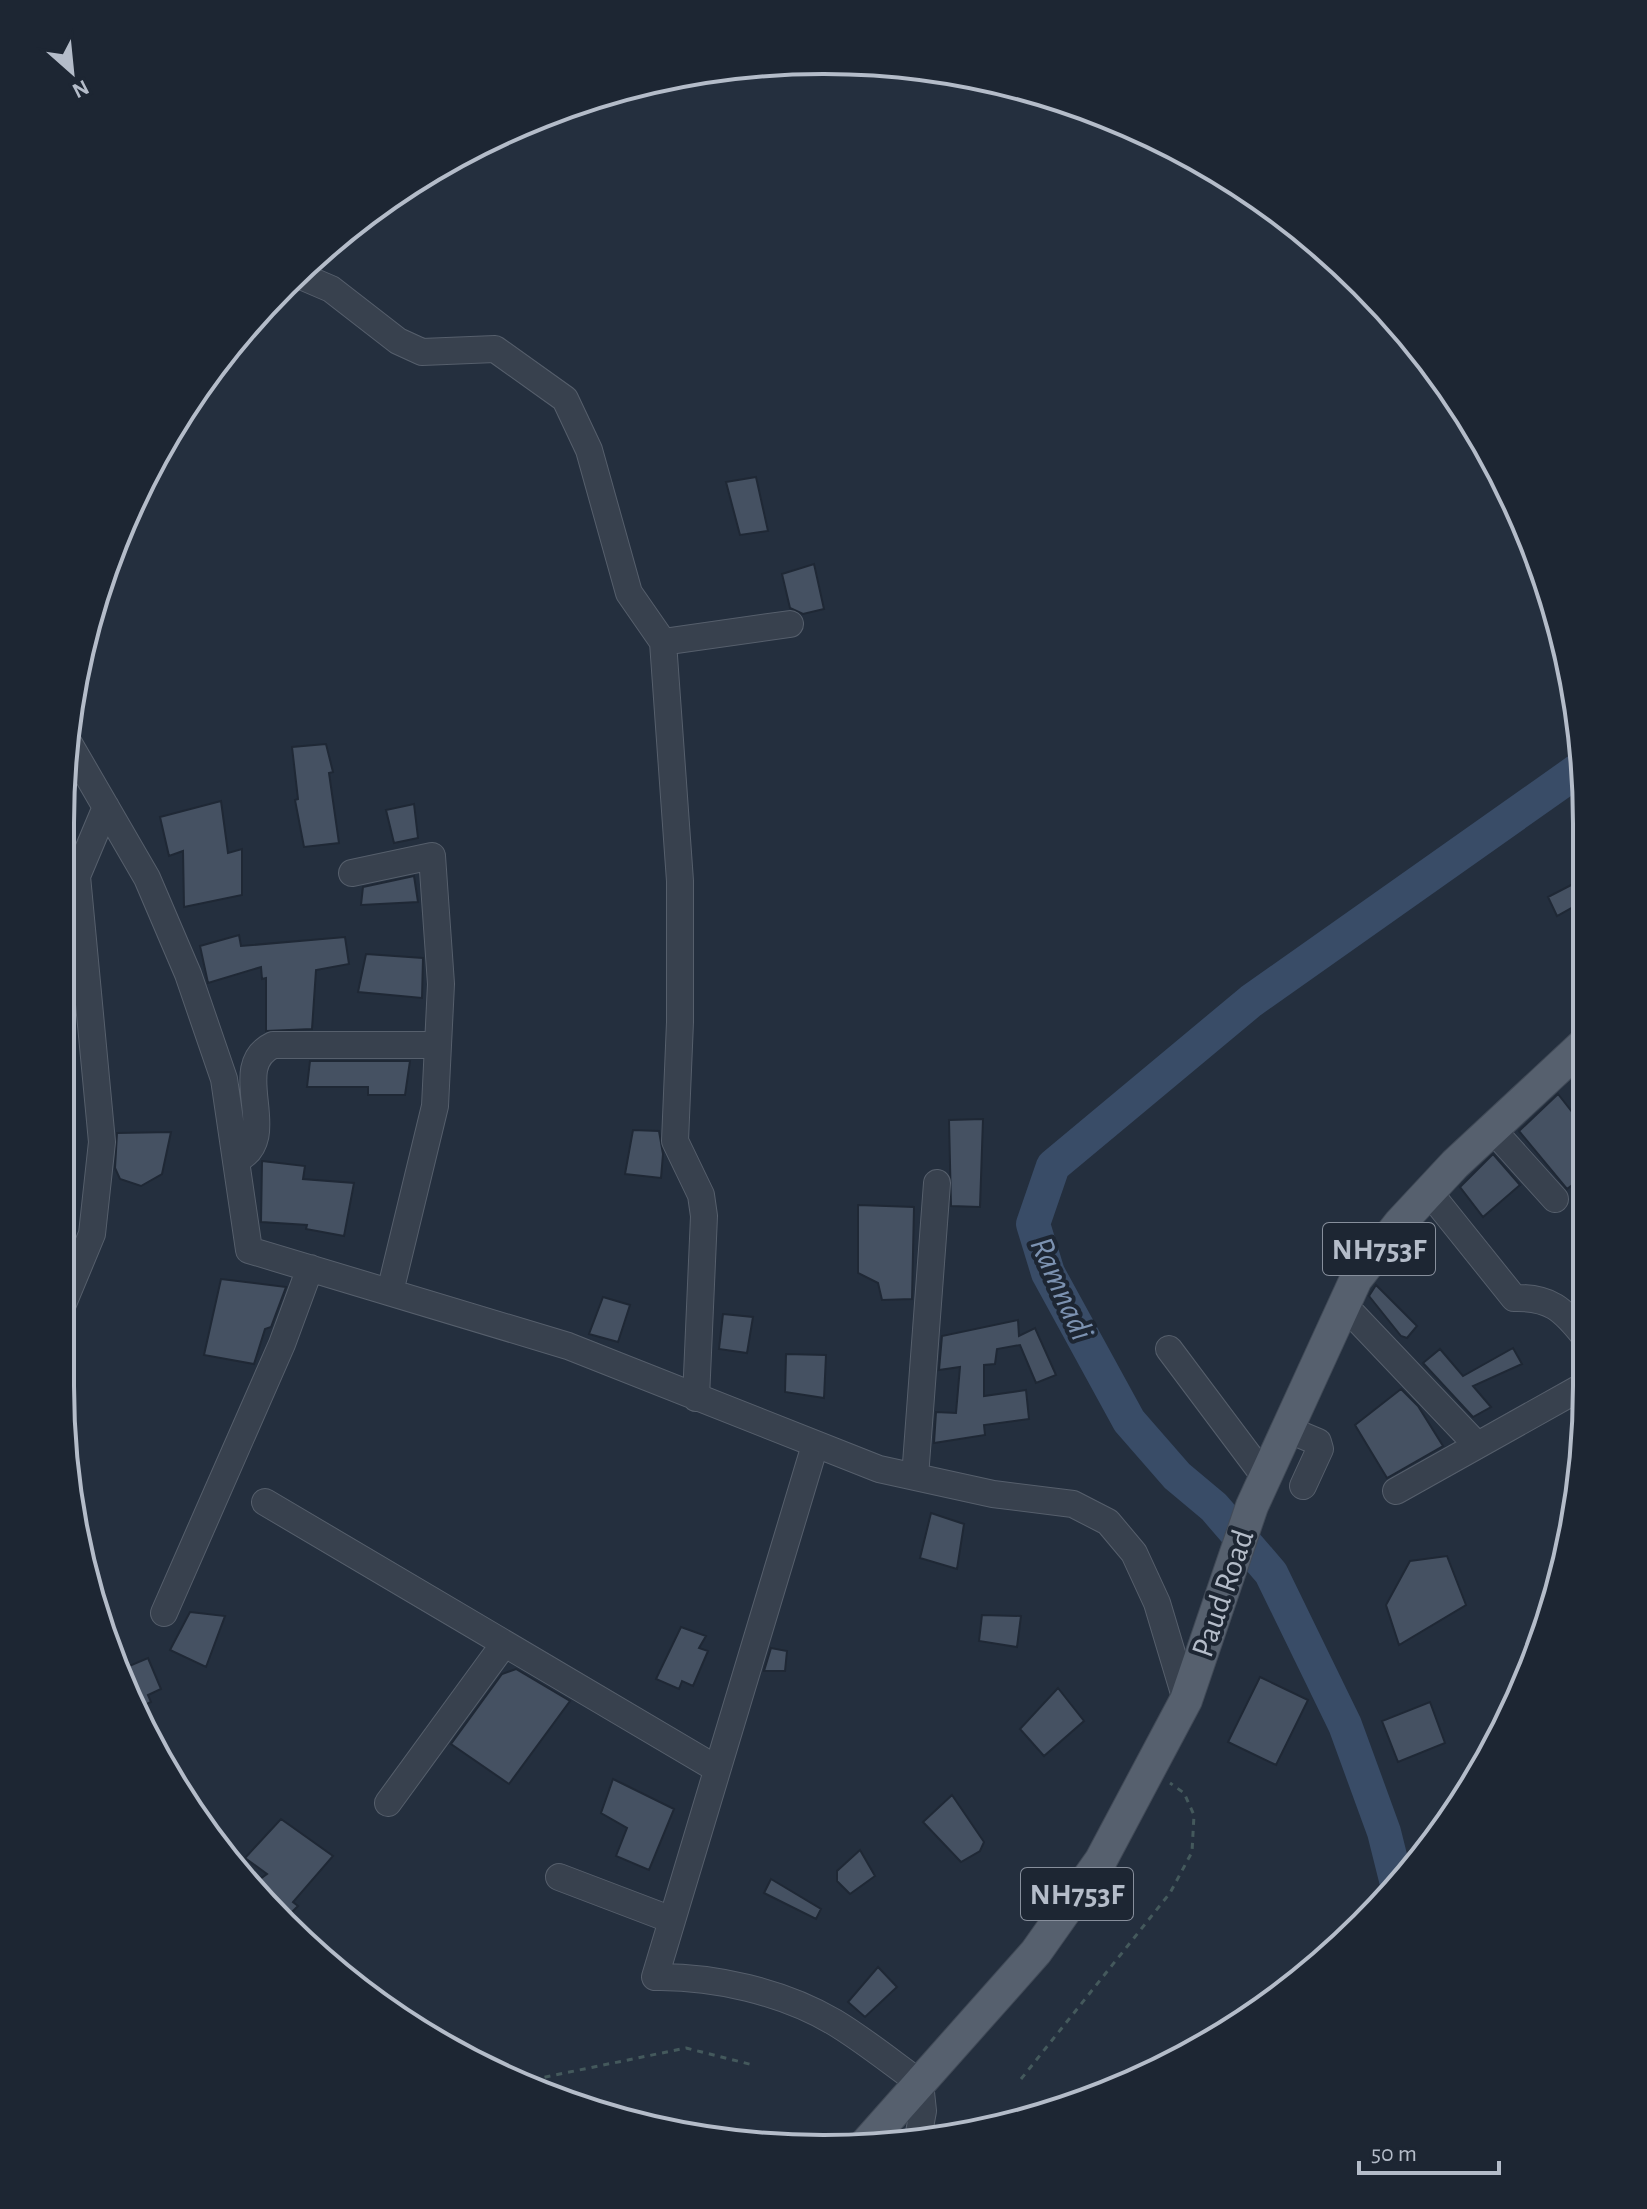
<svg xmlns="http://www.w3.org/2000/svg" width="1647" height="2209" viewBox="0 0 1647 2209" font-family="'Alegreya Sans',sans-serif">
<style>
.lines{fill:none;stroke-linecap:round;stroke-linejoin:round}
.river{stroke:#394c67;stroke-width:34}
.building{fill:#455162;stroke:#1f2835;stroke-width:2}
.minor-casing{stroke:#565f6c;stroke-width:28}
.major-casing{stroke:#414a57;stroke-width:34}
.path{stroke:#44595c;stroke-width:3;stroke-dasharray:6 6;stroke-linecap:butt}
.minor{stroke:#38414e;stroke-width:26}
.major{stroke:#56606e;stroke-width:32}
.labels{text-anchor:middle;stroke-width:8;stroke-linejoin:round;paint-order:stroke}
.shield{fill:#1d2633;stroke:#878f9c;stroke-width:2}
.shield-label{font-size:30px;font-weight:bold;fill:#b4bcc9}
.street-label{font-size:32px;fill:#b4bcc9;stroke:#1d2633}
.water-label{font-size:34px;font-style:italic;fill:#7c92b1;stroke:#1d2633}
.rim{fill:none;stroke:#b4bcc9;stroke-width:4}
</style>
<rect width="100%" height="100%" fill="#242f3e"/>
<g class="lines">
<path class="river" d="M 1398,1888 L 1384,1832 L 1345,1725 L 1271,1573 L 1214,1507 L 1177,1476 L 1129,1421 L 1048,1273 L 1033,1224 L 1053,1166 L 1251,1001 L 1581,768"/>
</g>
<path class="building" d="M 756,477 L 768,531 L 740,535 L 726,482 Z
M 814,564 L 824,609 L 803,614 L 790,608 L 782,574 Z
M 326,744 L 333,772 L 329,773 L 339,843 L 304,847 L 295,800 L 298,799 L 292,747 Z
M 221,801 L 228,853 L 242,849 L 242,895 L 184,907 L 183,851 L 169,856 L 160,817 Z
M 414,804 L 418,838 L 394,843 L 386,810 Z
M 414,876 L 418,902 L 361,905 L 363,887 Z
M 1575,883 L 1582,902 L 1557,916 L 1548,897 Z
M 239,935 L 241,946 L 345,937 L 349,964 L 316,970 L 312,1029 L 266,1031 L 266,978 L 262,979 L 261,967 L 208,983 L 200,946 Z
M 366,954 L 423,958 L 422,998 L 358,992 Z
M 310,1061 L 410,1061 L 405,1095 L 368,1095 L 368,1087 L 307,1087 Z
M 1558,1094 L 1583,1126 L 1584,1176 L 1567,1189 L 1519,1131 Z
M 983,1119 L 980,1207 L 951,1206 L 949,1120 Z
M 633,1130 L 659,1131 L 663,1154 L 661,1178 L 625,1174 Z
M 171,1132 L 162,1174 L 141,1186 L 120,1179 L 115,1168 L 117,1133 Z
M 1493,1154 L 1520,1185 L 1483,1217 L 1460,1187 Z
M 262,1161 L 305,1166 L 303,1179 L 354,1183 L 344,1236 L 306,1229 L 307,1225 L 261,1222 Z
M 858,1205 L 914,1207 L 912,1299 L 882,1300 L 878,1283 L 858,1273 Z
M 221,1279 L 286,1287 L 271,1327 L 265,1329 L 254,1364 L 204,1355 Z
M 1376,1285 L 1417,1326 L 1407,1338 L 1401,1336 L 1369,1296 Z
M 603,1297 L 630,1305 L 618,1342 L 589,1334 Z
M 723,1314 L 753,1317 L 747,1353 L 719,1349 Z
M 1018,1320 L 1019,1336 L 1035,1328 L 1056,1375 L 1036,1383 L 1020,1345 L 997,1349 L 995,1364 L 984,1365 L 984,1396 L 1026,1390 L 1029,1419 L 984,1425 L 985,1435 L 934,1443 L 936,1412 L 956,1413 L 960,1367 L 939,1370 L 942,1336 Z
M 1513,1348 L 1522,1364 L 1473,1386 L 1491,1407 L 1473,1417 L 1423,1363 L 1440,1349 L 1463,1376 Z
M 786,1354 L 826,1355 L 824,1398 L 785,1392 Z
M 1401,1389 L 1418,1406 L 1443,1446 L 1387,1478 L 1355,1425 Z
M 931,1513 L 964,1524 L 957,1569 L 920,1558 Z
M 1447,1556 L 1466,1605 L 1399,1645 L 1386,1605 L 1410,1561 Z
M 190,1612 L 225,1616 L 206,1667 L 170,1650 Z
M 982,1615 L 1021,1616 L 1017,1647 L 979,1641 Z
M 681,1627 L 706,1636 L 699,1648 L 708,1651 L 693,1686 L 682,1681 L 679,1689 L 656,1679 Z
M 771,1648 L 787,1651 L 785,1671 L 764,1671 Z
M 148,1658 L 161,1689 L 148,1695 L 151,1702 L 138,1708 L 122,1669 Z
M 516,1669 L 570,1701 L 509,1784 L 451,1744 L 502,1674 Z
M 1260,1677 L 1308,1700 L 1276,1765 L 1228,1742 Z
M 1058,1688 L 1084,1721 L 1044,1756 L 1020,1729 Z
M 1430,1702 L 1445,1743 L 1398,1762 L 1382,1721 Z
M 613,1779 L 674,1809 L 649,1870 L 616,1856 L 627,1828 L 601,1813 Z
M 952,1795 L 984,1842 L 980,1851 L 961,1862 L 923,1822 Z
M 281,1819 L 333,1856 L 293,1902 L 298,1906 L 286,1918 L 256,1882 L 267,1874 L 245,1858 Z
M 860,1850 L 875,1876 L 850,1894 L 837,1881 L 837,1871 Z
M 771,1879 L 821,1909 L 816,1919 L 764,1893 Z
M 878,1967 L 897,1987 L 865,2017 L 848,2002 Z"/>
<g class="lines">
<defs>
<path id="minor" d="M 303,277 L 331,289 L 398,341 L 422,352 L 495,349 L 565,399 L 589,450 L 629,593 L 663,642 L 680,881 L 680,1022 L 675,1141 L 701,1195 L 704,1216 L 696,1398
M 663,642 L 790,624
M 67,740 L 147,878 L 188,974 L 224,1079 L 249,1250 L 568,1346 L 879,1469 L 993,1494 L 1073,1504 L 1108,1522 L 1134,1553 L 1157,1603 L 1186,1700
M 352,873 L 432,856 L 441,984 L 435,1106 L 390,1292
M 1492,1129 L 1555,1199
M 236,1160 C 284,1138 226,1067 273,1045 L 438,1045
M 1429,1192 L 1514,1298 C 1550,1297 1563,1309 1585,1337
M 1343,1304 L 1477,1445
M 60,1311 L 92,1234 L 102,1142 L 77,876 L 106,807
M 1169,1349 L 1265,1477
M 1287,1429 L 1318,1442 L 1320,1449 L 1303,1486
M 815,1445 L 655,1977 C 714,1976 783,1992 834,2022 C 864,2040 892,2063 920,2083 L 923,2111 L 918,2138
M 915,1477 L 937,1183
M 1396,1491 L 1578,1389
M 265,1502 L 717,1769
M 164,1613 L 282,1344 L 310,1268
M 388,1803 L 504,1644
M 559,1877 L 672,1920"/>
<path id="major" d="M 863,2147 L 1036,1952 L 1101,1860 L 1186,1700 L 1252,1506 L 1356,1279 L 1400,1223 L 1455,1164 L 1583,1045"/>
</defs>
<use href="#minor" class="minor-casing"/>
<use href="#major" class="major-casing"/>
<path class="path" d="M 1021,2079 L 1170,1893 L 1192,1852 L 1194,1815 L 1184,1793 L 1170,1783
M 521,2082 L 686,2048 L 753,2065"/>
<use href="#minor" class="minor"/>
<use href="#major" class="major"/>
</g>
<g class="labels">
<g class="shield">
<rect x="1323" y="1223" width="112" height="52" rx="6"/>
<rect x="1021" y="1868" width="112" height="52" rx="6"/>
</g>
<g class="shield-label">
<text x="1379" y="1259">NH753F</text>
<text x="1077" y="1904">NH753F</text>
</g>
<g class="street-label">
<text transform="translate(1222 1593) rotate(-71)" y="11">Paud Road</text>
</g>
<g class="water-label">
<text transform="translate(1063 1288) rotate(66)" y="12">Ramnadi</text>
</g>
</g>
<path d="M0 0H1647V2209H0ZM823 74H824A749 749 0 0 1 1573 823V1386A749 749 0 0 1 824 2135H823A749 749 0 0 1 74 1386V823A749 749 0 0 1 823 74Z" fill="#1d2633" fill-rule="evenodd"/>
<path class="rim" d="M823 74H824A749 749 0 0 1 1573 823V1386A749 749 0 0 1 824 2135H823A749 749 0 0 1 74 1386V823A749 749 0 0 1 823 74Z"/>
<g transform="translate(72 72) rotate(153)" stroke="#1d2633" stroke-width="6" paint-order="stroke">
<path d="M0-6L14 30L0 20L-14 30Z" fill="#b4bcc9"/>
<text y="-12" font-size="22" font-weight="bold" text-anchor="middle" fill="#b4bcc9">N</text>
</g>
<path d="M1359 2161v12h140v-12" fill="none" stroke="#b4bcc9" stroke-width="4"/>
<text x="1371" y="2161" font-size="24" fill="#b4bcc9" stroke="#1d2633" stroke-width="6" paint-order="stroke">50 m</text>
</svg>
